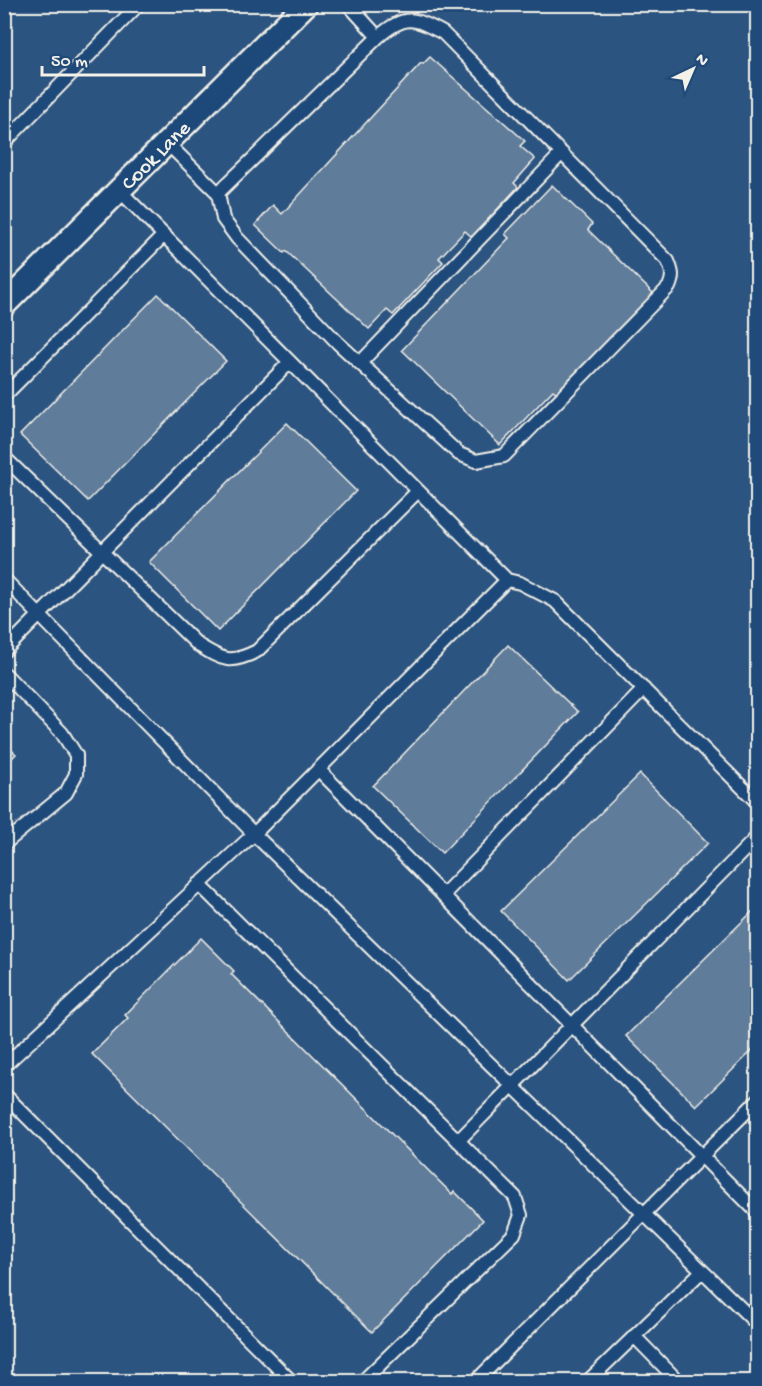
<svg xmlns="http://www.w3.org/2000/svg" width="762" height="1386" viewBox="0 0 762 1386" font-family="'Gochi Hand',sans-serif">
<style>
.building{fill:#5e7b9a;stroke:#f4f1e8;stroke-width:1.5}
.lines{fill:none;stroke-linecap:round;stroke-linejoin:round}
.service-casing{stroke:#f4f1e8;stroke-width:16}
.minor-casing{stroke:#f4f1e8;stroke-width:27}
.service{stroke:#1f4a7a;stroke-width:12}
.minor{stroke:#1f4a7a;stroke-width:22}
.labels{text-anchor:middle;stroke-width:5;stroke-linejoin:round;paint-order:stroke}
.street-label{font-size:21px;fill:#f4f1e8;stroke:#1f4a7a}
</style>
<rect width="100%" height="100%" fill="#2c5481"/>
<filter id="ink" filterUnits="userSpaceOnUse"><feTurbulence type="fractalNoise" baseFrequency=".0167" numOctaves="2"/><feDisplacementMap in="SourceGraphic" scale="12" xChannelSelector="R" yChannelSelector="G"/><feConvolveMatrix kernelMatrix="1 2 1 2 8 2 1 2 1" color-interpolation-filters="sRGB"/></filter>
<g filter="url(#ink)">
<path class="building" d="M 430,57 L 525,141 L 520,146 L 535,159 L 514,183 L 518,187 L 472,237 L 465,231 L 439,258 L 443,262 L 393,315 L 387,310 L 369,329 L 286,251 L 284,253 L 255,225 L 273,205 L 282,214 L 421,63 L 423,64 Z
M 552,185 L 592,224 L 588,230 L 654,294 L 558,394 L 553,390 L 500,445 L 402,350 L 509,238 L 505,234 Z
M 158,294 L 226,361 L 88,501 L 20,435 Z
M 287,423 L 356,491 L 218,631 L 149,562 Z
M 508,645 L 578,712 L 442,853 L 373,786 Z
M 4,743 L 16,754 L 4,766 Z
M 640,774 L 708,843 L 569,980 L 501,911 Z
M 758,906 L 758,1045 L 696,1106 L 626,1036 Z
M 201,938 L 234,971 L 231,974 L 452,1194 L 454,1191 L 483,1220 L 372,1332 L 92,1054 L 128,1018 L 125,1015 Z"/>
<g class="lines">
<defs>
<path id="service" d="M 4,143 L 137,6
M 167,143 L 218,193 L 223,219 L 237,238 L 338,343 L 459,454 L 476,461 L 504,456 L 669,287 C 674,276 672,271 668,261 L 443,33 C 413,17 405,14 378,37 L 348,4
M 119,190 L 507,580 L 520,583 L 555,601 L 758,803
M 218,193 L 378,37
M 360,363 L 562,153
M 4,396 L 164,235
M 4,457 L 198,645 C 223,660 229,665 257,651 L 418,491
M 4,579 L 254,834 L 758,1325
M 4,651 L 290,362
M 4,673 L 62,733 L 76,755 L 76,774 L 66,793 L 4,844
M 318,769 L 758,1213
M 199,884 L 515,1197 L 521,1215 L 514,1234 L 362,1382
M 443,895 L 644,689
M 4,1066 L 254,834 L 507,580
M 4,1094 L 292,1382
M 458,1141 L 758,836
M 634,1336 L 679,1382
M 475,1382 L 758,1100
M 587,1382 L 702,1271"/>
<g id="minor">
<path id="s1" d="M 4,305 L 306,4"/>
</g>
</defs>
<use href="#service" class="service-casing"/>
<use href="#minor" class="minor-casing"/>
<use href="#service" class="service"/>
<use href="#minor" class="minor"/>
</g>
</g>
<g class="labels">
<g class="street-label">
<text dy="7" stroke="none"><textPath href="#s1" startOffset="213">Cook Lane</textPath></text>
</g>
</g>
<rect width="762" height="1386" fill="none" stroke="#1f4a7a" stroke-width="24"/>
<rect x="12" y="12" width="738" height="1362" fill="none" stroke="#f4f1e8" stroke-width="2" filter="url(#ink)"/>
<g transform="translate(693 69) rotate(44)" stroke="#1f4a7a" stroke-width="4.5" paint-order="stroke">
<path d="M0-4.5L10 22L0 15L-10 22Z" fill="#f4f1e8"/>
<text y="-9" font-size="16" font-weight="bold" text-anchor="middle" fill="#f4f1e8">N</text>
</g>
<path d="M42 66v9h162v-9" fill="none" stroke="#f4f1e8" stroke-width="3"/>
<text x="51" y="66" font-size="18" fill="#f4f1e8" stroke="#1f4a7a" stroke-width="4.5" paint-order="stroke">50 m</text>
</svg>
